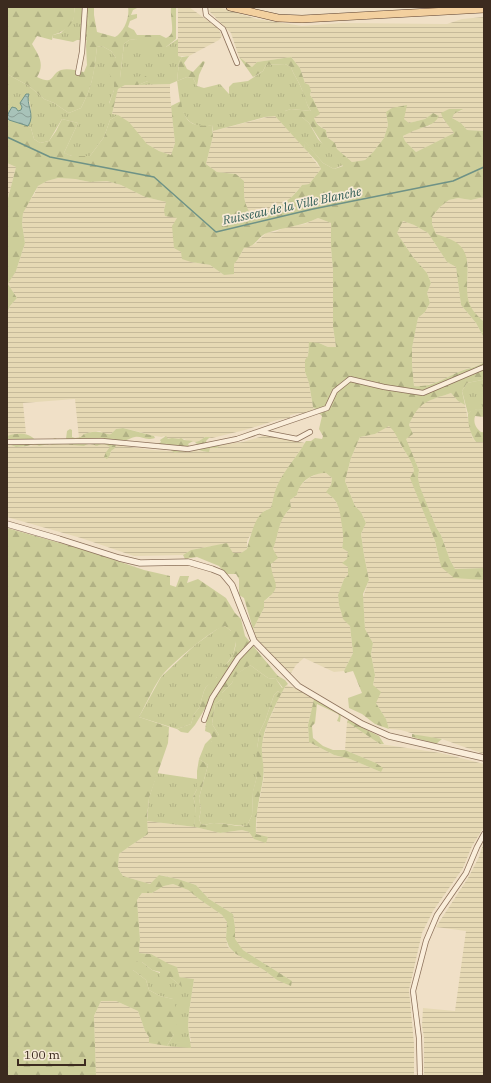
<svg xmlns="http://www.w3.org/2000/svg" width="491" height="1083" viewBox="0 0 491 1083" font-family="'IBM Plex Serif',serif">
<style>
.farmland{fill:url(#farmland-rules)}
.grass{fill:url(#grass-tufts)}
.forest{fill:url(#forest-firs)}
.water{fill:url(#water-waves);stroke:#6e9286}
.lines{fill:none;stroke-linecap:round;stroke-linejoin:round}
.stream{stroke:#6e9286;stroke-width:1.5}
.minor-casing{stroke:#8c715b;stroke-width:6}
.tertiary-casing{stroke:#8c715b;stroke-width:7}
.primary-casing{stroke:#5a3f2f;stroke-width:8}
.minor{stroke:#faeedb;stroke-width:4.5}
.tertiary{stroke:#faeedb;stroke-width:5.5}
.primary{stroke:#f3d09f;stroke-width:7}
.labels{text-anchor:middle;stroke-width:3.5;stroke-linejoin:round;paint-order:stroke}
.water-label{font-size:12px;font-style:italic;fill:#2f5c55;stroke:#f7ead7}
</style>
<defs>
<pattern id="farmland-rules" width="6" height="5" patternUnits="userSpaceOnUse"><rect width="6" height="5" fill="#e6d9b4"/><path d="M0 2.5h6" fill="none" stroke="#c6ba9a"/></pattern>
<pattern id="grass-tufts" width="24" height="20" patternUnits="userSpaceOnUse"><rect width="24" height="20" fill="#cdce9a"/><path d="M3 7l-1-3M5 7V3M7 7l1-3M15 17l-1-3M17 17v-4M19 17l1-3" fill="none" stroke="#b1b184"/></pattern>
<pattern id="forest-firs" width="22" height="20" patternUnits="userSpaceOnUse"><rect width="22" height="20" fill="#cdce9a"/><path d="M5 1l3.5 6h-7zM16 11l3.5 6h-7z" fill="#b1b184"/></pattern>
<pattern id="water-waves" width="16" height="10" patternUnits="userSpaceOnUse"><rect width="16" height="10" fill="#a8c3b9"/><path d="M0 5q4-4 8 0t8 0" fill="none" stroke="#8a9f96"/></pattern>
</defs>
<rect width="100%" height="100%" fill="#f0e0c7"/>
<path class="farmland" d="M 178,7 L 189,7 L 218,28 L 222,36 L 219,40 L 189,56 L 178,56 Z
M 211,7 L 218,7 L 257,19 L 302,26 L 342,23 L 447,24 L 462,19 L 484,17 L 484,131 L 467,130 L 461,123 L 452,118 L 454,114 L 462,110 L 449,109 L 443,120 L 450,126 L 454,133 L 416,152 L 405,141 L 403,136 L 417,129 L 430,126 L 433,113 L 425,119 L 409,123 L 404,119 L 386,112 L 388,125 L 384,138 L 374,151 L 365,160 L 352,162 L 337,149 L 335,143 L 327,137 L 326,130 L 320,126 L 315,121 L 314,118 L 318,110 L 313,99 L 310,95 L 311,91 L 305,83 L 300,68 L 291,57 L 257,62 L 252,67 L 244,62 L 239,57 L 231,33 L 209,11 Z
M 170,84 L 170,94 L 175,143 L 171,155 L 159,151 L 147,144 L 138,135 L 112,114 L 118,89 L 125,85 Z
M 271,116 L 275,116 L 302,145 L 321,169 L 309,184 L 302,185 L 288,201 L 275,209 L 252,216 L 246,207 L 244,195 L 244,181 L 236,174 L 217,172 L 206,164 L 213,136 L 213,131 Z
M 7,163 L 16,167 L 7,202 Z
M 58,178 L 75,179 L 90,182 L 107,181 L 121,185 L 145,197 L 166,202 L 164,210 L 177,218 L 181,252 L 191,262 L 210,265 L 224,275 L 238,259 L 244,248 L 255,244 L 266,233 L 275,232 L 286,227 L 305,224 L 318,218 L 331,223 L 331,248 L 333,270 L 333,327 L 336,348 L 328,347 L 319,343 L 308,348 L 308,356 L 305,372 L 309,383 L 313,407 L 314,408 L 313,410 L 305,414 L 299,413 L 290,415 L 290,418 L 277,420 L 245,430 L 212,438 L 205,437 L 199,441 L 195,442 L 188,441 L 184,439 L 168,439 L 164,436 L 162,437 L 148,435 L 144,433 L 123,428 L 116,429 L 111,434 L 106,435 L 100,431 L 91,432 L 84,434 L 82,437 L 79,438 L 75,399 L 23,403 L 26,434 L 21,434 L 7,436 L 7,313 L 10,306 L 17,298 L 8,284 L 16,271 L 25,243 L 22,224 L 23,213 L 26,204 L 34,195 L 38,186 L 47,181 Z
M 484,197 L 484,322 L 473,312 L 469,304 L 467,295 L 468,263 L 454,241 L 436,234 L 432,224 L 432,217 L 440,207 L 449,200 L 458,198 L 471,200 Z
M 403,221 L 414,225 L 428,233 L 447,262 L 456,267 L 461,305 L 476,323 L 484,338 L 484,362 L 481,364 L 463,370 L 440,381 L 421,387 L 414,386 L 412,365 L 412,348 L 418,318 L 425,312 L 430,303 L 427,293 L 431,283 L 427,273 L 413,257 L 397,233 Z
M 451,393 L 458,401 L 465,405 L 472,437 L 476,442 L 484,442 L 484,568 L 455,569 L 450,560 L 441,535 L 436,527 L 419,485 L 418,478 L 419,470 L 405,439 L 413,434 L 409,425 L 414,413 L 424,402 Z
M 389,425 L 396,432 L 400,444 L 412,462 L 414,471 L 415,490 L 435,541 L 441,567 L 473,579 L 484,580 L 484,754 L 442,739 L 421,736 L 401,730 L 389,729 L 386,719 L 376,703 L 373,685 L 375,675 L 371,654 L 373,643 L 365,629 L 364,612 L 363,597 L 369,580 L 364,555 L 361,534 L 366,523 L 361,512 L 355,506 L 345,481 L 351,458 L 360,437 L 375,434 Z
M 266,435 L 305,443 L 283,475 L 277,486 L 271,508 L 264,511 L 247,541 L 247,549 L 241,553 L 233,554 L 230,549 L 211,546 L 191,550 L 183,555 L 134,556 L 81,538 L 7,517 L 7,444 L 16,447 L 31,446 L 35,444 L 39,446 L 60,444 L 71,445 L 76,444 L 79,445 L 108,444 L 111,447 L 106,452 L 110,455 L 111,451 L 116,444 L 130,447 L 153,450 L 189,452 L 197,450 L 205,452 L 210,448 L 217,448 L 219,445 L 243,442 Z
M 319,473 L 326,473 L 332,478 L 331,485 L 332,497 L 338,505 L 341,516 L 344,539 L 342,548 L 348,552 L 348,575 L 344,579 L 338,595 L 339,604 L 341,613 L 350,626 L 353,653 L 344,671 L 334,672 L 304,658 L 296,665 L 291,673 L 262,646 L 256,638 L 253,629 L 264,608 L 264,601 L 270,597 L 273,576 L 271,571 L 273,549 L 281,521 L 283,516 L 291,508 L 290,500 L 297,495 L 298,487 L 309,478 Z
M 286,685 L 295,688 L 314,699 L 308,725 L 309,742 L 334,755 L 350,759 L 381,772 L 376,763 L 345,750 L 347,722 L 380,744 L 441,753 L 484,764 L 484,827 L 472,846 L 463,868 L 433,911 L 422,933 L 409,990 L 414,1044 L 414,1076 L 96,1076 L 94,1016 L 101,1001 L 116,1001 L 138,1011 L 145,1031 L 149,1037 L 167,1046 L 172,1046 L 191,1041 L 188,1026 L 189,1012 L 194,979 L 179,977 L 177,967 L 169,965 L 151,954 L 139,953 L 140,939 L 137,900 L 142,893 L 152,893 L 164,886 L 173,884 L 188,890 L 199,899 L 222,915 L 227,922 L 226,939 L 228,947 L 236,954 L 264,970 L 277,980 L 292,981 L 243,950 L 235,940 L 235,927 L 233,914 L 209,899 L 196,885 L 178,879 L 160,875 L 150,884 L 123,876 L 118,868 L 119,854 L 130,846 L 148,834 L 147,821 L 195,827 L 220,833 L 242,830 L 256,834 L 257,813 L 264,776 L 262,756 L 262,743 L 267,725 L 280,695 Z
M 484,841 L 484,1076 L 424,1076 L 424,1037 L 422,1026 L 423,1008 L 455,1011 L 466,931 L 436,927 L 468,878 L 479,857 Z"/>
<path class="grass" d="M 75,7 L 82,7 L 89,17 L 87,40 L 77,40 L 73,42 L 53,38 L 53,35 L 61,33 L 73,20 Z
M 136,39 L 166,47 L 178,39 L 178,56 L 182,57 L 179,62 L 177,81 L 187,77 L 193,78 L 197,86 L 204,88 L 220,84 L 229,94 L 229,87 L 233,83 L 248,81 L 263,71 L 266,65 L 285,64 L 291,67 C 294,76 299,81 302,90 C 306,97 306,105 311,111 L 291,109 L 285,111 L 294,116 L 302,117 L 309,123 L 318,139 L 343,165 L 334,169 L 323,163 L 304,141 L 305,149 L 275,116 L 265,117 L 213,131 L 212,125 C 208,126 203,127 199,126 C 179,121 180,98 177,81 L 170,84 L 138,85 L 148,81 L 120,78 L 124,44 L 129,40 Z
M 102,46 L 111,51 L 116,58 L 114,90 L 109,103 L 112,114 L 118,115 L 110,120 L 104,137 L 90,156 L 72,156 L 64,153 L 78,123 L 62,119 L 49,141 L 40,143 L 34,139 L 31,128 L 28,126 C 32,120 31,110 30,104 C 29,99 27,99 29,95 L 23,99 L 21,110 L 18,111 L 16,108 L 12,107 L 9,112 L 7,117 L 9,120 L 7,121 L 7,74 L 29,86 L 44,99 L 54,103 L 69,113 L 81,108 C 93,85 94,72 97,47 Z
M 484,379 L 484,410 C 477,409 473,409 468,414 L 462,391 L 467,383 L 482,380 Z
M 225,626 L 231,631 L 236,642 L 233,655 L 214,681 L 206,687 L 204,691 L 199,708 L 194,714 L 191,724 L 177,729 L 139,717 L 161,677 L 195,645 L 220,627 Z
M 250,665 L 268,678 L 276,679 L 282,688 L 286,685 L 281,694 L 278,691 L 274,695 L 265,721 L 260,731 L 257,748 L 257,776 L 253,792 L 252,815 L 247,826 C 236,826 225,823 214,823 C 209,823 206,826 201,824 L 199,819 L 201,810 L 199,798 L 208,765 L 199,759 L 205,744 L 212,737 L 211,742 L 219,735 L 212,724 L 215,704 L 222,699 L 222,693 L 232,683 L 235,675 Z
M 157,773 L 197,779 L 197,789 L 193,797 C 198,809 194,816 195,827 L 147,821 L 149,798 Z
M 132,961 L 142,962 L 152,970 L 170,977 L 181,986 L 179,977 L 194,979 L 189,1012 L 188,1026 L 191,1048 L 167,1046 L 174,1034 L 173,999 L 160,996 L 149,990 L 146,980 L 133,970 Z"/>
<path class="forest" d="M 7,7 L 75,7 C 74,11 75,16 73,20 C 70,28 60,33 53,35 L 52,40 L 37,36 L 32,44 C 39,56 45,64 37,77 C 55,86 50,74 61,70 C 69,68 77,71 84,72 L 87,65 L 86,46 L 89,17 L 82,7 L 94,7 L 94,15 L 97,32 L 115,37 C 124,32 130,17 128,7 L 139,7 L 133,10 L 131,15 L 137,14 L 137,18 L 130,21 L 128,27 L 134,30 L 137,35 L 160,35 L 166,38 C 168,37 170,36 171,34 C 174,31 170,14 171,8 L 176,7 L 176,39 L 166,47 L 147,48 L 136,39 L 129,40 L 124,44 L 120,78 L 146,76 L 148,81 L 138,85 L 125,85 L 118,89 L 112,114 L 106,112 L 114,90 L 114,80 L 108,73 L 116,58 L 111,51 L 102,46 L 97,47 C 94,73 93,85 81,108 L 69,113 L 54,103 L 44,99 L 29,86 L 7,74 Z
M 189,56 L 184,63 L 187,69 L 193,72 L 203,61 L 205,62 L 199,75 L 197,86 L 193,78 L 187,77 L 177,81 L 179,62 L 182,57 Z
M 239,57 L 252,67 L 257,62 L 291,57 L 300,68 L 305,83 L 309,85 L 311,91 L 310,95 L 313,99 L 320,114 L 314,118 C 316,124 320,127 326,130 L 327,137 L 335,143 L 337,149 L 352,162 L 365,160 L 374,151 L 384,138 L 388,125 L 386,112 L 392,108 L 407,105 L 404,119 L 409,123 L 425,119 L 433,113 L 439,116 C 434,126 425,126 416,130 C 412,131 408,134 403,136 L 405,141 L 416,152 L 454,133 C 449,125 443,121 441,113 L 449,109 L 463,109 L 454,114 L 452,118 L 461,123 L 467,130 L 484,131 L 484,197 L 471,200 L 458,198 L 449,200 L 440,207 L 432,217 L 432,224 L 436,234 C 442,236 449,238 454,241 C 478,255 461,285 470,305 C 473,312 479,317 484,322 L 484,338 L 476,323 L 461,305 L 456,267 L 447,262 L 428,233 L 414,225 L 403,221 L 397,233 L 413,257 L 427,273 L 431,283 L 427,293 L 430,303 L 425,312 L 418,318 L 412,348 L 412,365 L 414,386 C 432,388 446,377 461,371 C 468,368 478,367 484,362 L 484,379 L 482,380 L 467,383 L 462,391 L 465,405 L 458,401 L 451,393 C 428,401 419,401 409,425 L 413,434 L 406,439 L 419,470 L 418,478 L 420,487 L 436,527 L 441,535 L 450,560 L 455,569 L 484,568 L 484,580 L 454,578 L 441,567 L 435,541 L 410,478 L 414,471 C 412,460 406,454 401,445 C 396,436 397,434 389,426 L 375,434 L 360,437 L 351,458 L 345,481 L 355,506 L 361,512 L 366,523 L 361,534 L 364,555 L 369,580 L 363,594 L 364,612 L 365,629 L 373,643 L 371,654 L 375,675 L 373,685 L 381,692 L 376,703 L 386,719 L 389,729 L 375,724 L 362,714 L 349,708 L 348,698 L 362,693 L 353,671 L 345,673 L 344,671 L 353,653 L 350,626 L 343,619 L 339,605 L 338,595 L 344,579 L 348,575 L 348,567 L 342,563 L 347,559 L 348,552 L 342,548 C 344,539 343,534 342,526 C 339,510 341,503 326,492 L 331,485 L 332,478 L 326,473 C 313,473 299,481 297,495 L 290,500 L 291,508 C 278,519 279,534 273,549 L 278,558 L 271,564 C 272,584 285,585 264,601 L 264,608 L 253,629 L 244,598 L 239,595 L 239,579 L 236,574 L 226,574 L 219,566 L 197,557 L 185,559 L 183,555 L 191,550 L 227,543 L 233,553 L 241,553 L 247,549 C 249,540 254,522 260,515 C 263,511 267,510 271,508 C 273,500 274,493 277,486 C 284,470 297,457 306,441 L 311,441 L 315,438 L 322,439 L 323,436 L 319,429 L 322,416 L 313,407 L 309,383 L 305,372 L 305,360 L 308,356 L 309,342 L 319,343 L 328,347 L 336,347 L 333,327 L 333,270 L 331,248 L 331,223 L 318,218 C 302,226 284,227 267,233 C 258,236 257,246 244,248 L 238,259 L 234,264 L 234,274 L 224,275 L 210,265 L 191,262 L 182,259 L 181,252 L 174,248 L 172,226 L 177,218 L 165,216 L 164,210 L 166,202 L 145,197 L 121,185 L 107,181 L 90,182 L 75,179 L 58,178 L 47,181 L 38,186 L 23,213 L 22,224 L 25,243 L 16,271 L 8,284 L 17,298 L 10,306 L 7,313 L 7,202 L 16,167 L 7,163 L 7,121 L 9,120 L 24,124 L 31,128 L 34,139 L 40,143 L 49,141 L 56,131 L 62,119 L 78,123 L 64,153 L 72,156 L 90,156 L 104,137 L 110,120 L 118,115 L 129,122 L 147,144 L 159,151 L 171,155 L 175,143 L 171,106 L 181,101 C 184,121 191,128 212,125 L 213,136 L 206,164 L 217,172 L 236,174 L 244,181 C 244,196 243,203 252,216 C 274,211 289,203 302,185 L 309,184 L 321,169 L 317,162 L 305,149 L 303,139 L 323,163 L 334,169 L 343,166 L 323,145 L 309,123 L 302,117 L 288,118 L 285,111 L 291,109 L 311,111 C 306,104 305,97 302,90 C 299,81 294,76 291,67 L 285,64 L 266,65 L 263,71 L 253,77 Z
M 478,409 L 484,410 L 484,417 L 475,416 C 473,423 476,428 481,432 L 484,432 L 484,442 L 476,442 C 470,434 468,424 468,414 L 472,410 Z
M 123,428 L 154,436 L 155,438 C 145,441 142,436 135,437 C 129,438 122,443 116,444 L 115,448 L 111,451 L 110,455 L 107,459 L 104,457 L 106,452 L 110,447 C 107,444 101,443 97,446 C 92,444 89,443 84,446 C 73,445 63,443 52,445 L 50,444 L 39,446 L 35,444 L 27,446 L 16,447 L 8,444 L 9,441 L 7,439 L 7,436 C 17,433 29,432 36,441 L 51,440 L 55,438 L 59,440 L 66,439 L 67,431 L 70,429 L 72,430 L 72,437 L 75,438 L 81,437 L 84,434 C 88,433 93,431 98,432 C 103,432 106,435 111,434 L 116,429 Z
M 166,436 L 168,439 L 172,438 L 179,439 L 181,438 L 184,440 L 193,441 L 188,444 L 190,447 L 198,445 L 195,442 L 199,441 L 205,437 L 210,437 L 206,441 L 207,444 L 216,442 L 219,446 L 217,448 L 210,448 L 209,452 C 205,452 202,451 199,450 C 197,450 177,452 175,453 L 169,449 L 157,445 L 161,442 L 160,440 Z
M 7,528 L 85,550 L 144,570 L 170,576 L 170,585 L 176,587 L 180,576 L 189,576 L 187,583 L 198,579 L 226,598 L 235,613 L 241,619 L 245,636 L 278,676 L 285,680 L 288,684 L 283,688 L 276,679 L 268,678 L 250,665 L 236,675 L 232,683 L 222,693 L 222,699 L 215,704 L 212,724 L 219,735 L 217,741 L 210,742 L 212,737 L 210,733 L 205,731 L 207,716 L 206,707 L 195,725 L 188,733 L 181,732 L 177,729 L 191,724 L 194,714 L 199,708 L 204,691 L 206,687 L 217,677 L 218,669 C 230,665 235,653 236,642 L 230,640 L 226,635 L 231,631 L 225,626 C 213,628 167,667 160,678 C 152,690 146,704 139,717 L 169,727 L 168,743 L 149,798 L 147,817 L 148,834 L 130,846 L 119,854 L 118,868 L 123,876 L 150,884 L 159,875 L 178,879 L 196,885 L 209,899 L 233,914 L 235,927 L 235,939 L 243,950 L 292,981 L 291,986 L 277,980 L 264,970 L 236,954 L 229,947 L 226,939 L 227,922 L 222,915 L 199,899 L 188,890 L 173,884 L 164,886 L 152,893 L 142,893 L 137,900 L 140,939 L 139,953 L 151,954 L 169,964 L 177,967 L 182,987 L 170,977 L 165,982 L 160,978 L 160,972 L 152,970 L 142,962 L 133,962 L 133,970 L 146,980 L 149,990 L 160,996 L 173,999 L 179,1017 L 174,1034 L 167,1046 L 149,1043 L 149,1037 L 145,1031 L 138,1011 L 116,1001 L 101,1001 L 94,1016 L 96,1076 L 7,1076 Z
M 278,691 L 281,694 C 273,710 264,727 262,745 C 261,756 265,768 263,779 C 260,797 255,815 256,834 L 268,837 L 266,843 L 254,839 L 249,832 L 242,830 L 220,833 L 195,827 C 193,816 198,809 193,797 L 197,789 L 197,771 L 199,759 L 208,765 L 199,798 L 201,810 L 199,819 L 201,824 C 206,826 209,823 214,823 C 225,823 236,827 247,826 L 252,815 L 253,791 L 257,776 L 257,748 L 260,731 L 265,721 L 274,695 Z
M 316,698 L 318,701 L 323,702 L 341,713 L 340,722 L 337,721 L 339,716 L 338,714 L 317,704 L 315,723 L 312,726 L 313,738 L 323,746 L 333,750 L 345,750 L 376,763 L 383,768 L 381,772 L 350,759 L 334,755 L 309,742 L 308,725 L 314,699 Z
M 349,718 L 362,725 L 363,728 L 379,736 L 384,744 L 380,744 L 347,722 Z
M 412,734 L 442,739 L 436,744 L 412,737 Z"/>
<path class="water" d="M 26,94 L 29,94 C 25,103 36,115 28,126 L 9,120 L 7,117 L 9,112 L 12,107 L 16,108 L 18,111 L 21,110 L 22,107 L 20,103 Z"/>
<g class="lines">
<path class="stream" d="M 7,137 L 50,157 L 154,177 L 216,232 L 313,209 L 453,181 L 484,167"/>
<defs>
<path id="minor" d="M 205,7 L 206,15 L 223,29 L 237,63
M 78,73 L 82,52 L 85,7
M 261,432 L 297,439 L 310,432
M 7,442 L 102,441 L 188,449 L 237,439 L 327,408 L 335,391 L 350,379 L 384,387 L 423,393 L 484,367
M 204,720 L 212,698 L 238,658 L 254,641
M 420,1076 L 419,1038 L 413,991 L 426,941 L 437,915 L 466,873 L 477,847 L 484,834"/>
<path id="tertiary" d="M 7,524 L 59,539 L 119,558 L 140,563 L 188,562 L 212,569 L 222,573 L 232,585 L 254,641 L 298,686 L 362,724 L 389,736 L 484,758"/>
<path id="primary" d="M 230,7 L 278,18 L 302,19 L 484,9"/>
</defs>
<use href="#minor" class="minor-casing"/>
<use href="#tertiary" class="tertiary-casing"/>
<use href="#primary" class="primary-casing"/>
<use href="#minor" class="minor"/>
<use href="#tertiary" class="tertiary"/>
<use href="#primary" class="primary"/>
</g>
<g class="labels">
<g class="water-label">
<text transform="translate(292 206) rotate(-12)" y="4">Ruisseau de la Ville Blanche</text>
</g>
</g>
<rect width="491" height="1083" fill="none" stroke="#3c2b1f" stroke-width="16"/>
<path d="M18 1059v6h67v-6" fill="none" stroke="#3c2b1f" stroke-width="2"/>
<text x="24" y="1059" font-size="12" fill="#3c2b1f" stroke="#f7ead7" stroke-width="3" paint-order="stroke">100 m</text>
</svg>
